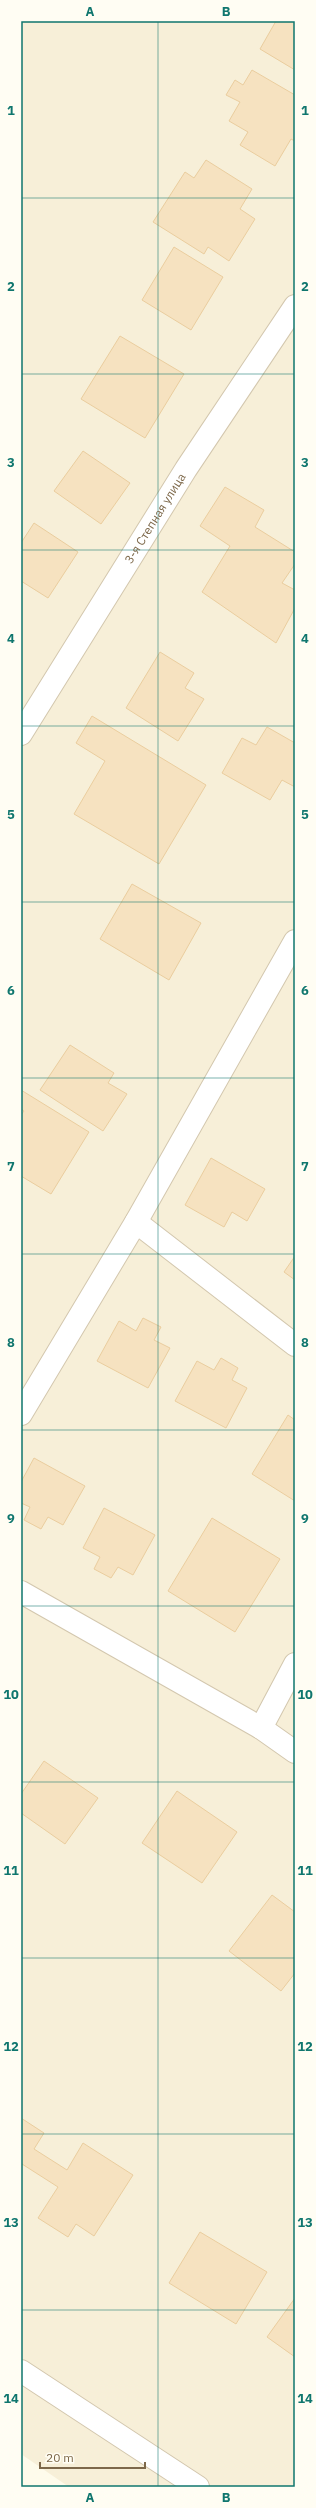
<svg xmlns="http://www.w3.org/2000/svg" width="316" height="2508" viewBox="0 0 316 2508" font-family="'IBM Plex Sans',sans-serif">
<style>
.residential{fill:#f7efd8}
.building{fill:#f6e2c0;stroke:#eacd9e}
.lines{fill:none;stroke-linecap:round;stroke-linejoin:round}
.street-casing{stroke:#d3c7ae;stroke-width:24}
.street{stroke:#fff;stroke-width:22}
.grid{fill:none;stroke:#0f766e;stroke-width:1;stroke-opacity:0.55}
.labels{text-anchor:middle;stroke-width:3;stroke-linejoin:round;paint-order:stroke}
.street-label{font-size:12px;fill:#7d684a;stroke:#fffdf3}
.neatline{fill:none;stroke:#0f766e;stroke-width:1.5}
.grid-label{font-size:13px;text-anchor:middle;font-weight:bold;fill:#0f766e}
</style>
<rect width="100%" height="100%" fill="#fefbeb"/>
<path class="residential" d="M 21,21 L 295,21 L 295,2487 L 69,2487 L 21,2454 Z"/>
<path class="building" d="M 276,21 L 295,21 L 295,70 L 260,49 Z
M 252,70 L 295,95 L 295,141 L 291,139 L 275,166 L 240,145 L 248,132 L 229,121 L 240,102 L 226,95 L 235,80 L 243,85 Z
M 206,160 L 252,189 L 240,209 L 255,219 L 229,261 L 208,247 L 204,254 L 153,222 L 185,172 L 194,178 Z
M 174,247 L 223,277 L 191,330 L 142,300 Z
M 120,336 L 184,374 L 145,438 L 81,399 Z
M 83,451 L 130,483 L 101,524 L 54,491 Z
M 225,487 L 264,510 L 255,527 L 295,552 L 295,564 L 282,583 L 295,590 L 295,608 L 276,643 L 202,592 L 230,546 L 200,526 Z
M 34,523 L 78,552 L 48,598 L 21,581 L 21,543 Z
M 160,652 L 194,673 L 185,688 L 204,699 L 178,741 L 126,708 Z
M 92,716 L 206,785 L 159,864 L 74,814 L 105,761 L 76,743 Z
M 267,727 L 295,743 L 295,787 L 282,780 L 270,800 L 222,773 L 242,738 L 256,745 Z
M 132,884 L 201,923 L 169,980 L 100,939 Z
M 70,1045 L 114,1073 L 108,1083 L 127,1094 L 103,1131 L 40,1090 Z
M 21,1090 L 89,1132 L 51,1194 L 21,1176 L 21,1115 L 24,1111 L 21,1109 Z
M 211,1158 L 265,1189 L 247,1221 L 232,1212 L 224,1227 L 185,1205 Z
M 295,1256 L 295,1280 L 284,1272 Z
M 143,1318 L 161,1327 L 154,1340 L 170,1348 L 148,1388 L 97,1361 L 119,1321 L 136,1331 Z
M 221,1358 L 238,1368 L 232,1380 L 247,1388 L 226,1428 L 175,1401 L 197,1361 L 214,1370 Z
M 288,1415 L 295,1420 L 295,1501 L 252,1474 Z
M 34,1458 L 85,1486 L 63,1525 L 48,1517 L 41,1529 L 24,1520 L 30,1507 L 21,1503 L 21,1482 Z
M 104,1508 L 155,1535 L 133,1575 L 118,1567 L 111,1578 L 94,1569 L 100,1557 L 83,1548 Z
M 212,1518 L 280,1559 L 235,1632 L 168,1591 Z
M 44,1761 L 98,1798 L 65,1844 L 21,1813 L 21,1794 Z
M 177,1791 L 237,1832 L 202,1883 L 142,1843 Z
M 272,1895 L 295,1912 L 295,1973 L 281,1991 L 229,1951 Z
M 21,2118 L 44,2133 L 34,2149 L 67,2170 L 83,2143 L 133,2175 L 94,2236 L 76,2224 L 68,2237 L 38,2218 L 58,2187 L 22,2164 L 21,2166 Z
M 200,2232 L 267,2272 L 236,2324 L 169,2283 Z
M 295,2298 L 295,2357 L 267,2337 Z"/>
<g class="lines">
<defs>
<g id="street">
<path id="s1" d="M 21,734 L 186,469 L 295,306"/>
<path d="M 136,1222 L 295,1345"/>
<path d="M 21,1414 L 136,1222 L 295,941"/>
<path d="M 21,1592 L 261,1728 L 295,1752"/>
<path d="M 261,1728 L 295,1664"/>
<path d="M 21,2371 L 198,2487"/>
</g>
</defs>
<use href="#street" class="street-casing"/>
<use href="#street" class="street"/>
</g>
<path class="grid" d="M 158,21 L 158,2487M 21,198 L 295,198M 21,374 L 295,374M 21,550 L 295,550M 21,726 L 295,726M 21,902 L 295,902M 21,1078 L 295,1078M 21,1254 L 295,1254M 21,1430 L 295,1430M 21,1606 L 295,1606M 21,1782 L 295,1782M 21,1958 L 295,1958M 21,2134 L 295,2134M 21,2310 L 295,2310"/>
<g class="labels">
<g class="street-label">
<text dy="4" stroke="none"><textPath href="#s1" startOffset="254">3-я Степная улица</textPath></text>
</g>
</g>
<rect width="316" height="2508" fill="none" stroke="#fffdf3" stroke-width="44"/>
<path d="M40 2462v6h105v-6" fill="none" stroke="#7d684a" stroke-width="2"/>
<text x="46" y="2462" font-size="12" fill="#7d684a" stroke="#fffdf3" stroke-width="3" paint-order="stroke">20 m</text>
<rect x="22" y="22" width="272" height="2464" class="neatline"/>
<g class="grid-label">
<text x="90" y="16">A</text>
<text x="226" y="16">B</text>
<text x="11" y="115">1</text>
<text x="305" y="115">1</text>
<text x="11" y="291">2</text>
<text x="305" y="291">2</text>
<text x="11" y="467">3</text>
<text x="305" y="467">3</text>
<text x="11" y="643">4</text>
<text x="305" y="643">4</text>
<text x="11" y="819">5</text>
<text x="305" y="819">5</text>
<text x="11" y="995">6</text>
<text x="305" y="995">6</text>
<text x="11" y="1171">7</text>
<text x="305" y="1171">7</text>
<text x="11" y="1347">8</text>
<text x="305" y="1347">8</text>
<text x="11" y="1523">9</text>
<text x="305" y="1523">9</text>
<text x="11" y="1699">10</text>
<text x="305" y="1699">10</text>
<text x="11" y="1875">11</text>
<text x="305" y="1875">11</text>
<text x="11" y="2051">12</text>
<text x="305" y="2051">12</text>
<text x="11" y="2227">13</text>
<text x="305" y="2227">13</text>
<text x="11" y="2403">14</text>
<text x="305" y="2403">14</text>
<text x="90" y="2502">A</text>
<text x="226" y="2502">B</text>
</g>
</svg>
